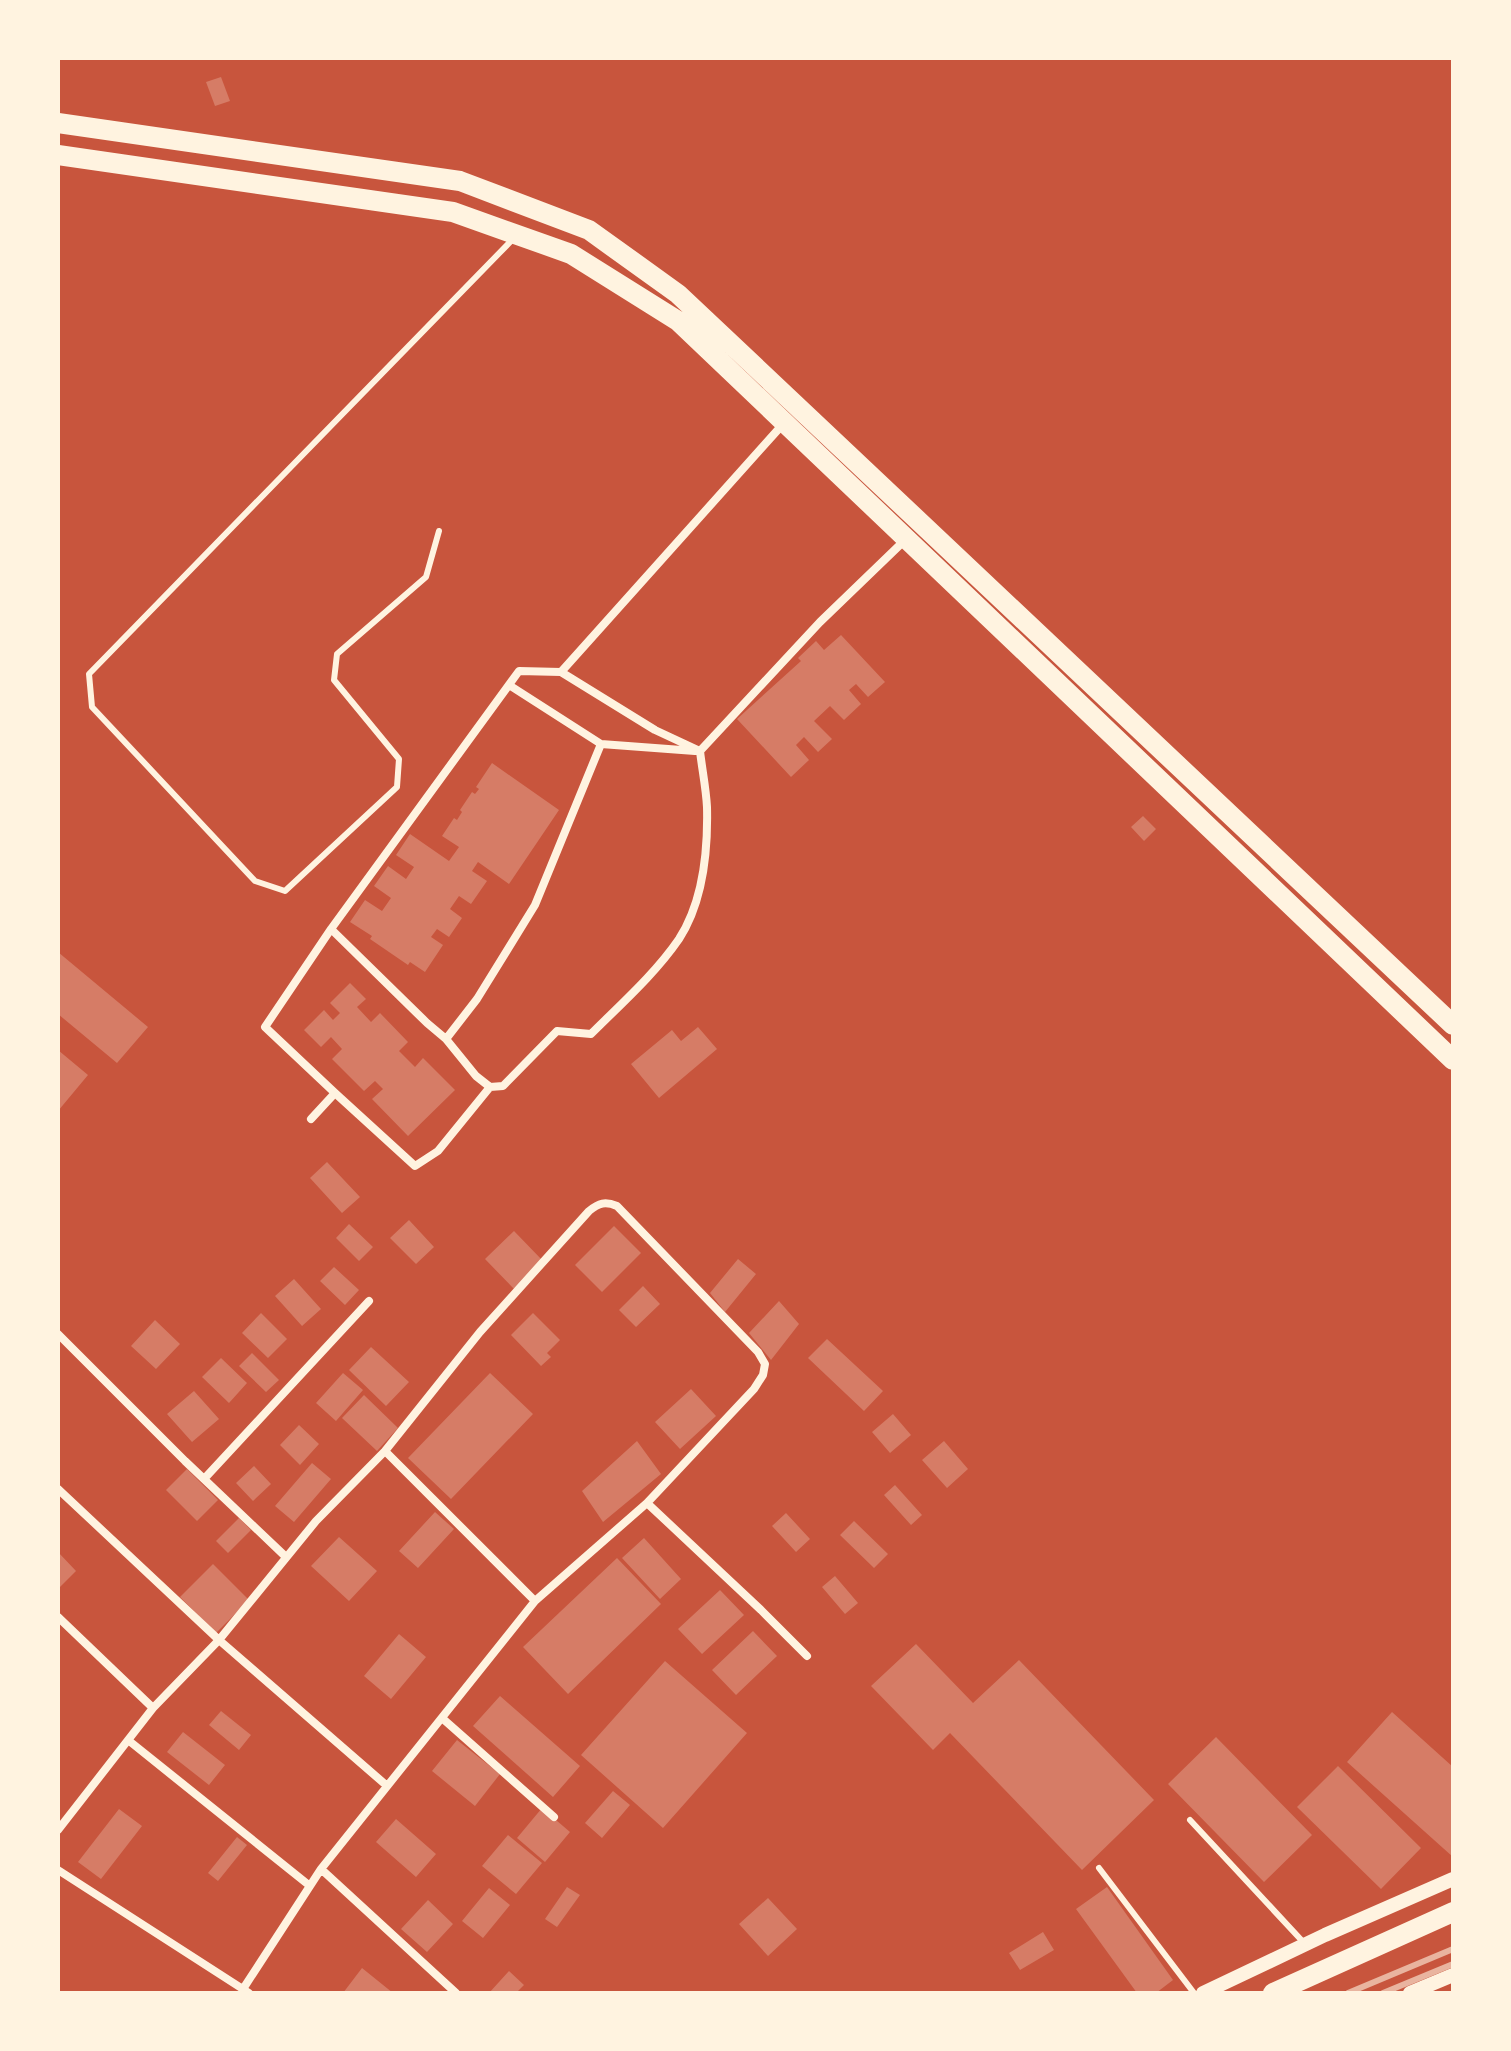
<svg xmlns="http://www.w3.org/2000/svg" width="1511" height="2051" viewBox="0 0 1511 2051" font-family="'Alegreya Sans',sans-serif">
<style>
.building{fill:#d67c66}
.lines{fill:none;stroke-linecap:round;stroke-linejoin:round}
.service{stroke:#fff3e0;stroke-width:6}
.minor{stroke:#fff3e0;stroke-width:8}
.tertiary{stroke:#fff3e0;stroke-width:14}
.primary{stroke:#fff3e0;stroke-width:20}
.trunk{stroke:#fff3e0;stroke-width:20}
.rail{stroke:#e9b49f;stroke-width:6}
</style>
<rect width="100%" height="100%" fill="#c8553d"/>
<path class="building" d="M 221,77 L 230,101 L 215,106 L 206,82 Z
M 841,635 L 885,682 L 868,697 L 856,684 L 849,690 L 861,704 L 844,720 L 830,706 L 814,721 L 832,739 L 818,752 L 804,737 L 796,745 L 809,760 L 791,777 L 737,719 L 801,661 L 798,658 L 816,641 L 824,650 Z
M 492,763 L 559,810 L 509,884 L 478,862 L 472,871 L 487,881 L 471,904 L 459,896 L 450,909 L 462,918 L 449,937 L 437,929 L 431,937 L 443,945 L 425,972 L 410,962 L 408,965 L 370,939 L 372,936 L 350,922 L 365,900 L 382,911 L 391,898 L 374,886 L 388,866 L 406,879 L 414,867 L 396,855 L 410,834 L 449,861 L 459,847 L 442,836 L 454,818 L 457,820 L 462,812 L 460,810 L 472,792 L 475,794 L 479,789 L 476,787 Z
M 1143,816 L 1156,829 L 1144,841 L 1131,827 Z
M 58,952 L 148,1027 L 117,1063 L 58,1014 Z
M 350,983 L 366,999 L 357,1007 L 371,1022 L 380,1013 L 408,1042 L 399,1051 L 415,1067 L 423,1058 L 455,1090 L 408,1136 L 372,1099 L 383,1089 L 375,1081 L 364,1091 L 332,1059 L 342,1049 L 331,1037 L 321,1047 L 304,1030 L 324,1010 L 333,1020 L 340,1013 L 330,1003 Z
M 698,1027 L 717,1049 L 659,1098 L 631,1064 L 672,1030 L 681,1041 Z
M 58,1050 L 88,1075 L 58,1111 Z
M 327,1162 L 360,1197 L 342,1213 L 310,1178 Z
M 409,1220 L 434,1247 L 416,1264 L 390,1238 Z
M 349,1224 L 373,1247 L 359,1261 L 336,1238 Z
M 614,1226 L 641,1253 L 602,1292 L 575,1265 Z
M 514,1231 L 543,1261 L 514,1289 L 485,1259 Z
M 738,1259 L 756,1274 L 725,1312 L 710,1293 Z
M 334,1267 L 359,1290 L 345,1305 L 320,1281 Z
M 294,1279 L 321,1309 L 302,1326 L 275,1296 Z
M 643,1286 L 660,1304 L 636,1327 L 619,1310 Z
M 779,1301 L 799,1324 L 771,1360 L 749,1333 Z
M 261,1313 L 287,1339 L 268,1358 L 242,1333 Z
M 533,1313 L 560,1340 L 547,1353 L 551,1357 L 541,1366 L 511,1335 Z
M 155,1320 L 180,1344 L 156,1369 L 131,1346 Z
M 827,1339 L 883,1391 L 864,1411 L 808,1358 Z
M 371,1347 L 409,1382 L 386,1406 L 349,1370 Z
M 252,1353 L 279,1380 L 266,1392 L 239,1366 Z
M 221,1358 L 247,1383 L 229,1403 L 202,1377 Z
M 343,1373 L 363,1390 L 336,1421 L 316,1403 Z
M 490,1373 L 533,1414 L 451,1499 L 408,1458 Z
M 691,1389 L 716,1416 L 680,1449 L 655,1422 Z
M 194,1391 L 219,1419 L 192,1442 L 167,1414 Z
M 364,1395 L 398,1428 L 377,1451 L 342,1418 Z
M 893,1414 L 911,1435 L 890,1453 L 872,1432 Z
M 299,1425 L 319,1444 L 300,1465 L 280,1445 Z
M 637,1441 L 661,1474 L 603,1522 L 582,1491 Z
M 944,1441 L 968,1469 L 947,1488 L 922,1460 Z
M 312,1463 L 331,1479 L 294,1522 L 275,1506 Z
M 254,1466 L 271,1484 L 253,1501 L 236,1483 Z
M 187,1469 L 218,1500 L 197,1521 L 166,1490 Z
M 895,1485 L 922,1515 L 911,1525 L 884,1495 Z
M 435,1512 L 454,1529 L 418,1568 L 399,1551 Z
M 786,1513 L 810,1539 L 796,1552 L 772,1526 Z
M 239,1518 L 251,1530 L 228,1553 L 216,1541 Z
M 854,1521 L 888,1554 L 874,1568 L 840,1535 Z
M 339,1537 L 377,1571 L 349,1601 L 311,1566 Z
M 644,1538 L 681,1579 L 660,1599 L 622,1558 Z
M 58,1552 L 76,1571 L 58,1589 Z
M 617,1558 L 661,1604 L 568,1694 L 523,1647 Z
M 213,1564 L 249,1600 L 216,1633 L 180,1597 Z
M 835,1576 L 858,1603 L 845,1614 L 822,1587 Z
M 720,1590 L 744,1615 L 702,1654 L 678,1629 Z
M 753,1631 L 777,1656 L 736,1695 L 712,1670 Z
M 399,1634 L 426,1657 L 391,1699 L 364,1676 Z
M 916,1644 L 973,1703 L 1019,1660 L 1154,1800 L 1082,1870 L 950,1733 L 933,1750 L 871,1686 Z
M 665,1661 L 747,1733 L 663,1828 L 581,1755 Z
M 500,1696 L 580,1766 L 553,1797 L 473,1726 Z
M 221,1711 L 251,1735 L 239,1750 L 209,1725 Z
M 1392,1712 L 1453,1767 L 1453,1857 L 1347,1762 Z
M 183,1732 L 225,1765 L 209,1785 L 167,1752 Z
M 1216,1737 L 1312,1835 L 1264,1882 L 1168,1784 Z
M 457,1740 L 500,1774 L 475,1806 L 432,1771 Z
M 1338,1766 L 1421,1848 L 1381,1889 L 1297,1807 Z
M 613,1791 L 630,1805 L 602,1838 L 585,1823 Z
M 542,1808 L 570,1832 L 545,1862 L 517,1838 Z
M 119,1809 L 142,1826 L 101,1879 L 78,1862 Z
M 396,1819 L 436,1854 L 416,1877 L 376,1842 Z
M 508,1835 L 542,1863 L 516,1894 L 482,1866 Z
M 237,1837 L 247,1845 L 218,1881 L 208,1873 Z
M 567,1887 L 580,1895 L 557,1927 L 545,1919 Z
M 1107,1887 L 1173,1980 L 1156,1993 L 1137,1993 L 1076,1909 Z
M 489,1888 L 510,1905 L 483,1938 L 462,1921 Z
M 768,1898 L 797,1929 L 768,1956 L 739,1924 Z
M 428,1900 L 453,1924 L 427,1952 L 401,1929 Z
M 1043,1932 L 1054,1950 L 1020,1970 L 1009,1953 Z
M 362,1968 L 393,1993 L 343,1993 Z
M 509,1971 L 524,1985 L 516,1993 L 489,1993 Z"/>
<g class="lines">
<path class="service" d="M 439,531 L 426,577 L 337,654 L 334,680 L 399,759 L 397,787 L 285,891 L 255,881 L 92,707 L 89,674 L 513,239
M 1190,1820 L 1305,1944
M 1099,1868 L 1194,1993"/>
<path class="minor" d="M 519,671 L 561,672 L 655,730 L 700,751 C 702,769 706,788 707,807 C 708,849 703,902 679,939 C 655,974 621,1004 591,1034 L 557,1031 L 503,1086 L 490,1087 L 476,1076 L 446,1039 L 427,1023 L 331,929 Z
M 561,672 L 784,423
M 601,744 L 695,751
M 700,751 L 820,622 L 905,540
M 331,929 L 265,1027 L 335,1093 L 415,1166 L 438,1151 L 490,1087
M 446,1039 L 477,999 L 535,905 L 601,744 L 509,685
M 311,1119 L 335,1093
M 58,1334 L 185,1461 L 286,1557
M 385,1451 L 535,1601
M 204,1479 L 369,1301
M 58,1489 L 219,1640 L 386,1785
M 647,1503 L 761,1610 L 807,1656
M 58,1617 L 153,1708
M 442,1718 L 554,1817
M 128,1740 L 310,1886
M 58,1830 L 153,1708 L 219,1640 L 316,1521 L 385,1451 L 480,1332 L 589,1211 C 599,1203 605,1201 617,1206 L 758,1352 L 765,1364 L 763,1375 L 754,1389 L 647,1503 L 535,1601 L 321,1869 L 243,1989
M 321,1869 L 456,1993
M 58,1870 L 249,1993"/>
<path class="tertiary" d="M 1203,1993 L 1325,1935 L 1453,1879
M 1410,1993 L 1453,1975"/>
<path class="primary" d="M 1273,1993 L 1453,1912"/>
<path class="trunk" d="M 58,123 L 460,181 L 589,230 L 678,294 L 1453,1025
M 58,155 L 453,212 L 571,254 L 678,321 L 1453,1060"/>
<path class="rail" d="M 1348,1993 L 1453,1949
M 1383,1993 L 1453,1964"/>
</g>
<rect width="1511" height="2051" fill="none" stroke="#fff3e0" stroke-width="120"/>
</svg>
